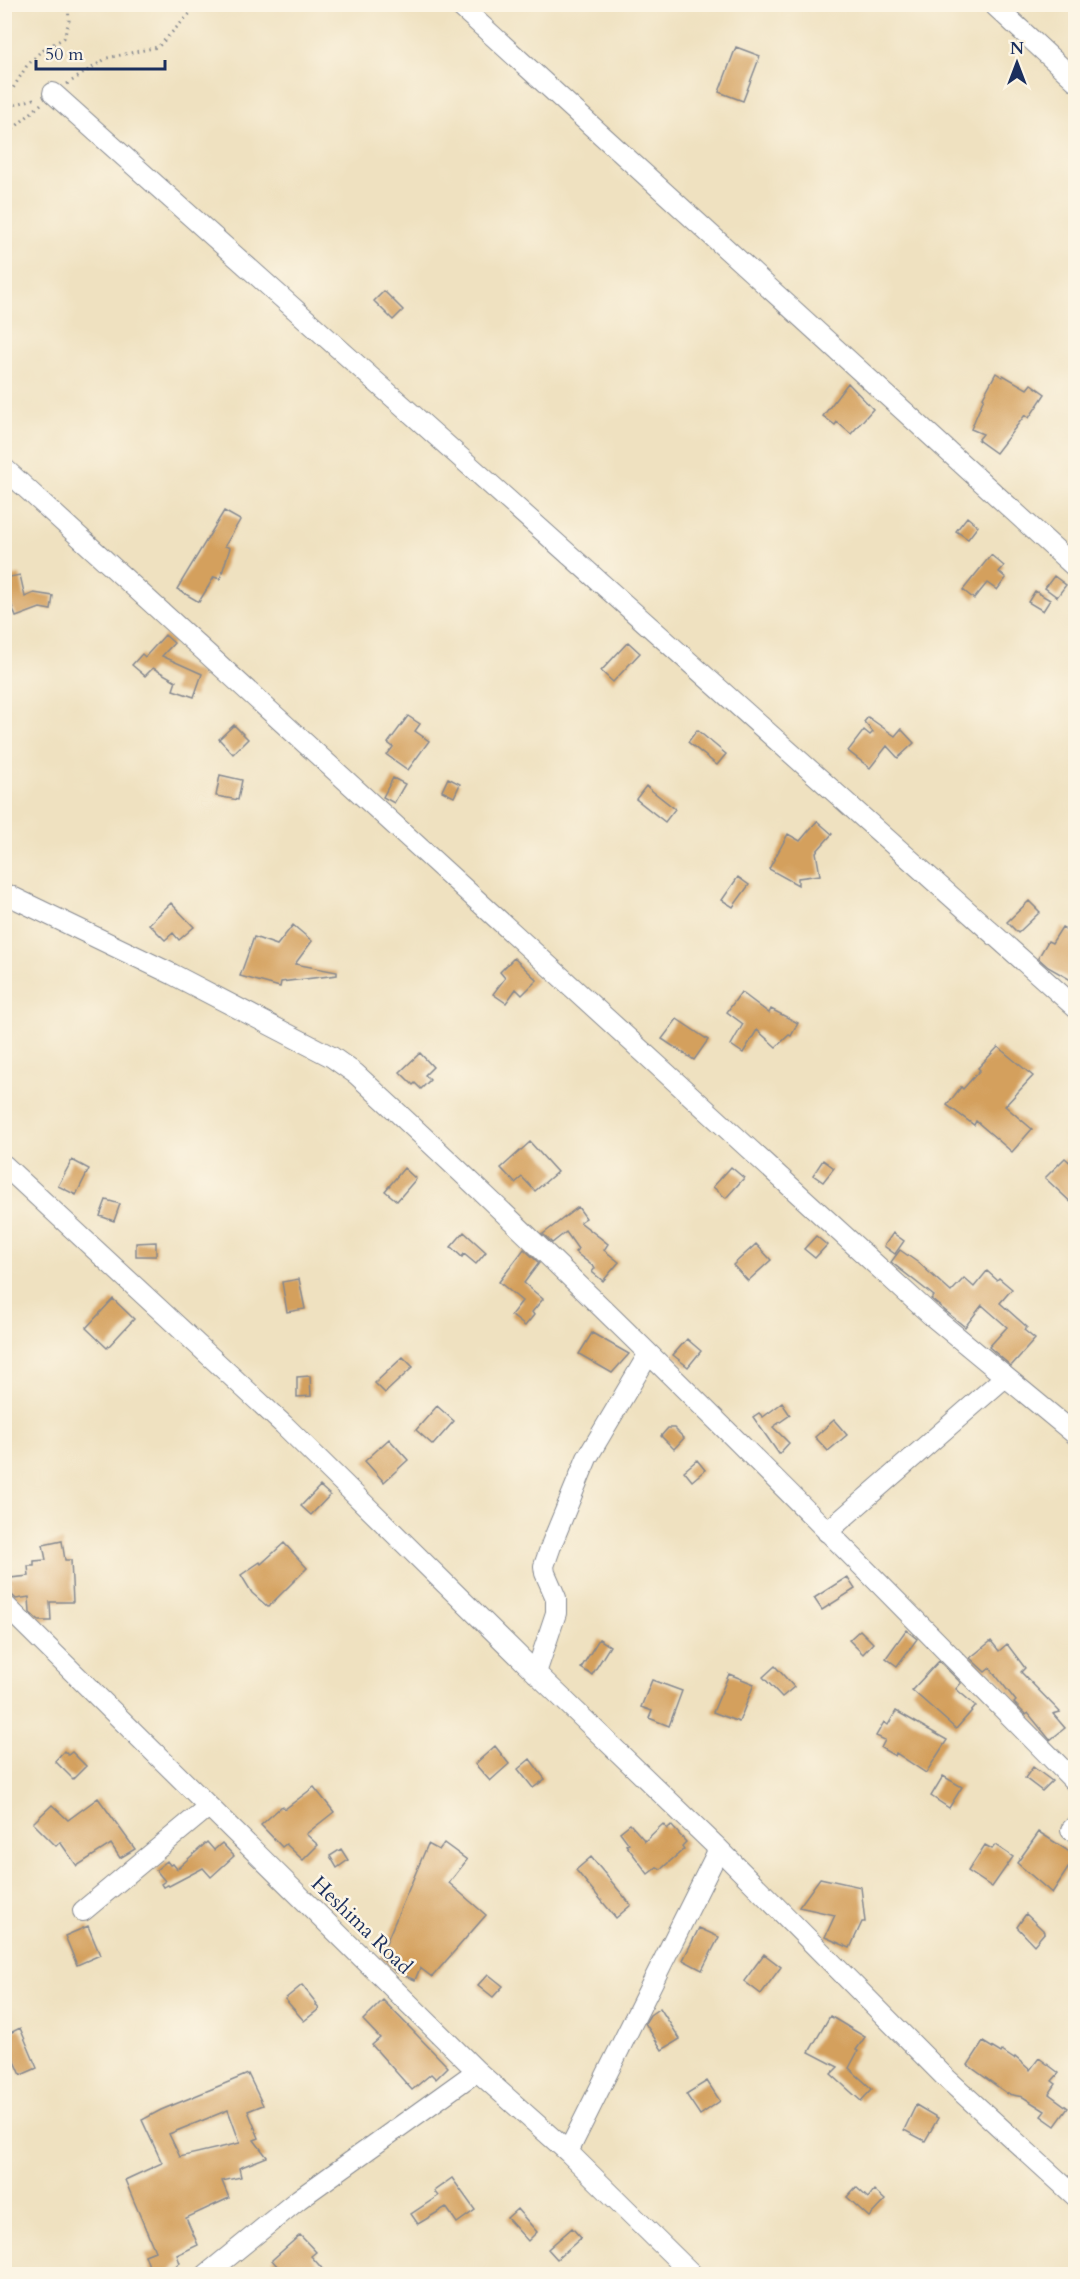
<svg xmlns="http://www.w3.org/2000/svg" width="1080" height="2279" viewBox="0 0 1080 2279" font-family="Cardo,serif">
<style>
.building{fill:#d4a05d;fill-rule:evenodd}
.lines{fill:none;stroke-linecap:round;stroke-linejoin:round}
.minor-casing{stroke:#85888f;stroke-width:22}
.path{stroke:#85888f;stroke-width:3;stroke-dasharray:1.5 4.5;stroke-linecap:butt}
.minor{stroke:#fff;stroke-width:20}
.labels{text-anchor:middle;stroke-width:5;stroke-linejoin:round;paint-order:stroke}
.street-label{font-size:21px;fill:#1b2f5e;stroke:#fcf5e5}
</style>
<rect width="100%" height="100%" fill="#fcf5e5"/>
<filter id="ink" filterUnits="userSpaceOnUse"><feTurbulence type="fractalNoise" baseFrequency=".0167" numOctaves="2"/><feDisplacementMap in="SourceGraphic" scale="12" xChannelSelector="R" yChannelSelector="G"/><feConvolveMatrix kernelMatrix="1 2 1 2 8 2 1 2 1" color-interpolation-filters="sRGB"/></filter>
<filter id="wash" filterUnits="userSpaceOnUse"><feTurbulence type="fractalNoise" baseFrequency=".008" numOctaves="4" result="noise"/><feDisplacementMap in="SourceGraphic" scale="24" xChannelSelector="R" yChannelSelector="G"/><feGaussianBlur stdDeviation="1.35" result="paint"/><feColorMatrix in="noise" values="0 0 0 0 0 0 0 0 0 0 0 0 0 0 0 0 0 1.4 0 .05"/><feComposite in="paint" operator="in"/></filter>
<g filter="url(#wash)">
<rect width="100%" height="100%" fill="#efe1c0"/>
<g id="blocks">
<path class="building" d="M 736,47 L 760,56 L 743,101 L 719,92 Z
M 384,291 L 403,310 L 393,320 L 374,301 Z
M 996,373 L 1002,377 L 1003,375 L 1027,389 L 1031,384 L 1045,394 L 1029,418 L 1025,415 L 996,453 L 978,440 L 983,434 L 971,429 L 984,398 L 983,397 Z
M 848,383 L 873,409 L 851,434 L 837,422 L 835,425 L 823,416 Z
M 224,511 L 240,520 L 225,546 L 230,548 L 220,579 L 214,577 L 199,602 L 177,589 Z
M 967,517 L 978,526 L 968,539 L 956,531 Z
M 991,555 L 1004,566 L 999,572 L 1006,578 L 997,590 L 987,583 L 974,599 L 963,590 Z
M 20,575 L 25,597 L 34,593 L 53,596 L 51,610 L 40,608 L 16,617 L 9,598 L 6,599 L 4,578 Z
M 1054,576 L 1066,585 L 1057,597 L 1045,588 Z
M 1035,591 L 1050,600 L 1043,611 L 1028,602 Z
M 165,635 L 174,643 L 162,656 L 202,674 L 194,697 L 173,690 L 176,681 L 153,668 L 145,676 L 132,665 L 142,654 L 145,657 Z
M 628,642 L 640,653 L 613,682 L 601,671 Z
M 408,716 L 420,724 L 415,731 L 429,741 L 408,770 L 387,755 L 393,747 L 388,743 Z
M 868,717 L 895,736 L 901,729 L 914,743 L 898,758 L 887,746 L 870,768 L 848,751 L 864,730 L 870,735 L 873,732 L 864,722 Z
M 234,725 L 248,739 L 233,754 L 219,739 Z
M 697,730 L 726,754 L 717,765 L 688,742 Z
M 220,775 L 242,780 L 238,800 L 216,796 Z
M 393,778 L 405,784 L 394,803 L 383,797 Z
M 448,778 L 460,784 L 454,797 L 442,791 Z
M 646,786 L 675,809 L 665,822 L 636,799 Z
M 817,821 L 832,834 L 816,852 L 820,875 L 798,878 L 798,885 L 769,869 L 788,834 L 800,841 Z
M 738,877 L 749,885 L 733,907 L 722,900 Z
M 1029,901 L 1040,912 L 1018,933 L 1007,922 Z
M 171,903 L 194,927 L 179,940 L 173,933 L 165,940 L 149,924 Z
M 293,925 L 312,941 L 295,964 L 337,972 L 337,975 L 281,982 L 280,987 L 240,976 L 254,937 L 277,945 Z
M 1062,927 L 1076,935 L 1076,983 L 1048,967 L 1038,958 L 1048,941 L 1052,943 Z
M 514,958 L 537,980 L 522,995 L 516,989 L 506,1003 L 493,994 L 505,978 L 500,972 Z
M 741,992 L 769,1013 L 771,1009 L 798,1023 L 791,1036 L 789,1035 L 776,1047 L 757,1030 L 743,1053 L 731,1045 L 743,1024 L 727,1012 Z
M 677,1019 L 708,1040 L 694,1060 L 662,1039 Z
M 998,1047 L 1033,1076 L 1005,1106 L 1032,1129 L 1012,1152 L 976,1121 L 974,1125 L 947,1105 L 961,1087 L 963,1089 L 980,1070 L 978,1068 Z
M 420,1053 L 433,1067 L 425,1075 L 430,1080 L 421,1089 L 415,1083 L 413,1085 L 400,1072 Z
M 530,1142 L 557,1172 L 535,1191 L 522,1177 L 515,1183 L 501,1168 Z
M 1065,1158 L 1076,1168 L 1076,1207 L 1045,1178 Z
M 72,1160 L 89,1169 L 76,1195 L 58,1186 Z
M 823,1160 L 834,1168 L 823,1182 L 813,1175 Z
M 731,1167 L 744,1178 L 726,1198 L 713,1187 Z
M 404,1168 L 416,1179 L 397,1201 L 385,1191 Z
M 106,1200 L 120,1204 L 114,1221 L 100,1216 Z
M 578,1207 L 586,1218 L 580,1222 L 608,1244 L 604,1250 L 619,1262 L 603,1281 L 592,1272 L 595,1268 L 575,1252 L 578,1249 L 566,1232 L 552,1243 L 543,1234 Z
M 464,1232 L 486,1252 L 476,1264 L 464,1254 L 462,1257 L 451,1247 Z
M 893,1233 L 904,1241 L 895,1254 L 884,1246 Z
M 816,1236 L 827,1245 L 815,1258 L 804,1249 Z
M 156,1242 L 156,1256 L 136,1256 L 136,1243 Z
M 756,1244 L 771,1260 L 748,1281 L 733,1265 Z
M 524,1249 L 539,1263 L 524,1283 L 543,1299 L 532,1312 L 534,1315 L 525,1326 L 511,1315 L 522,1301 L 499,1282 Z
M 900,1250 L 920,1264 L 951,1292 L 964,1278 L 974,1287 L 987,1271 L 997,1280 L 999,1278 L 1012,1289 L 1000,1303 L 1027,1327 L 1024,1330 L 1035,1339 L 1011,1366 L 989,1347 L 1007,1327 L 982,1305 L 965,1327 L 931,1299 L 934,1296 L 891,1262 Z
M 299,1279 L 305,1309 L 287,1312 L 282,1282 Z
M 113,1299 L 134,1319 L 107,1348 L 86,1328 Z
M 592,1333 L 629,1354 L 612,1373 L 579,1354 Z
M 687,1339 L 701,1351 L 688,1367 L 673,1355 Z
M 403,1357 L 413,1367 L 385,1393 L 375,1383 Z
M 310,1376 L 311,1396 L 297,1397 L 297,1377 Z
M 782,1403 L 790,1415 L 773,1427 L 789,1443 L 779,1454 L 753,1417 L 759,1413 L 763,1417 Z
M 437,1406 L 454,1421 L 433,1445 L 416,1430 Z
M 834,1420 L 847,1435 L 828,1451 L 815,1437 Z
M 668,1428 L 674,1428 L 684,1438 L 674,1449 L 661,1436 Z
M 389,1439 L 408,1460 L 384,1482 L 365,1461 Z
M 697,1460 L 705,1470 L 692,1481 L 684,1471 Z
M 320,1486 L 330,1495 L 311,1515 L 301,1506 Z
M 62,1541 L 65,1560 L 71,1560 L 73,1602 L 50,1602 L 51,1621 L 39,1621 L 30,1613 L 29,1597 L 16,1599 L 12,1595 L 10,1578 L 29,1576 L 28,1566 L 34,1566 L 34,1561 L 46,1560 L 43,1545 Z
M 284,1543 L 307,1568 L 268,1607 L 252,1593 L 241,1575 L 260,1562 L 261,1564 Z
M 847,1577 L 855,1589 L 822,1610 L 814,1598 Z
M 860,1630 L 873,1643 L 863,1654 L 849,1640 Z
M 906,1630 L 917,1639 L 897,1666 L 886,1658 Z
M 599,1639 L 610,1646 L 592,1675 L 581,1668 Z
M 991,1641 L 999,1651 L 1007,1644 L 1025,1668 L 1021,1672 L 1060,1712 L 1053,1714 L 1065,1728 L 1050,1740 L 1028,1713 L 1026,1715 L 1014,1703 L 1016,1701 L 990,1668 L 985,1672 L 970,1658 Z
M 939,1661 L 961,1683 L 956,1689 L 976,1706 L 956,1729 L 912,1690 Z
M 775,1666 L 794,1687 L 782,1697 L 763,1677 Z
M 729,1674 L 754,1684 L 739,1722 L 713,1712 Z
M 652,1680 L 682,1691 L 669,1726 L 649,1718 L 652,1711 L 641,1707 Z
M 896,1711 L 947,1740 L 926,1773 L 896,1753 L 895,1756 L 881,1748 L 885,1740 L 876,1736 L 884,1722 L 888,1725 Z
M 495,1746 L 509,1764 L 490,1781 L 475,1764 Z
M 64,1751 L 68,1755 L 72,1752 L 86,1766 L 73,1779 L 55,1761 Z
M 530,1759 L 545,1779 L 533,1788 L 518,1769 Z
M 1033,1767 L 1052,1781 L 1042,1791 L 1025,1778 Z
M 943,1776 L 962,1787 L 949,1808 L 931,1796 Z
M 314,1787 L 334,1812 L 306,1834 L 318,1845 L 303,1860 L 286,1844 L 282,1847 L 261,1825 L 282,1806 L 285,1809 Z
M 98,1798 L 135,1849 L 120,1858 L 111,1844 L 77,1866 L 60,1842 L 56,1846 L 33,1823 L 52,1805 L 68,1820 Z
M 630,1824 L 645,1841 L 663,1824 L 667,1829 L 671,1825 L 686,1842 L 682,1846 L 684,1849 L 661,1869 L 657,1867 L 648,1874 L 626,1845 L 629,1844 L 620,1832 Z
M 1039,1832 L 1076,1856 L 1052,1893 L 1017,1863 Z
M 207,1842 L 214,1850 L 222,1843 L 234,1856 L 211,1877 L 203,1868 L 169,1886 L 168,1885 L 163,1887 L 161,1884 L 165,1881 L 156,1870 L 167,1861 L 170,1865 L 173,1864 L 177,1869 Z
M 444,1843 L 467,1860 L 449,1883 L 486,1915 L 432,1977 L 420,1968 L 415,1980 L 396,1972 L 380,1957 L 428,1844 L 439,1850 Z
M 985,1845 L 992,1849 L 995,1845 L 1013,1857 L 992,1887 L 968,1871 Z
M 341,1849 L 348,1860 L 337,1868 L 330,1856 Z
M 591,1857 L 631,1905 L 616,1918 L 576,1870 Z
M 820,1878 L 861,1887 L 865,1922 L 862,1922 L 850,1948 L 825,1937 L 835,1915 L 799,1907 Z
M 1026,1914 L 1045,1932 L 1034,1945 L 1017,1927 Z
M 88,1926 L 100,1955 L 77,1965 L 65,1936 Z
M 699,1928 L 719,1937 L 702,1970 L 683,1960 Z
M 764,1954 L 781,1967 L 761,1994 L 744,1981 Z
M 488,1974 L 503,1986 L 493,1997 L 478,1985 Z
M 302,1985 L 317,2004 L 316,2005 L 319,2009 L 304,2021 L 285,1999 Z
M 383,2000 L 448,2067 L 436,2079 L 431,2074 L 412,2090 L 372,2045 L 380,2038 L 363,2020 Z
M 660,2008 L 680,2039 L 662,2050 L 645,2023 L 650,2015 Z
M 830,2016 L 865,2037 L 856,2050 L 858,2051 L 849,2068 L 872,2089 L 861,2101 L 831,2074 L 838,2067 L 809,2052 Z
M 20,2028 L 37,2068 L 21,2075 L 4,2036 Z
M 983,2042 L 1001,2053 L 1002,2051 L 1014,2059 L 1015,2057 L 1030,2070 L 1039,2058 L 1059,2073 L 1052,2081 L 1056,2084 L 1049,2094 L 1068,2108 L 1055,2126 L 1041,2116 L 1045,2111 L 1023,2097 L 1008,2094 L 968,2065 Z
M 248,2074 L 263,2105 L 248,2111 L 259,2138 L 254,2140 L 267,2157 L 239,2168 L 241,2177 L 222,2181 L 229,2198 L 186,2218 L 198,2245 L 177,2255 L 180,2263 L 164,2274 L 152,2274 L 145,2255 L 155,2251 L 125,2180 L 162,2163 L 142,2120 L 161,2110 ZM 228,2110 L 240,2143 L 180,2157 L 169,2134 Z
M 707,2081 L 720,2101 L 700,2115 L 686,2094 Z
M 916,2105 L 938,2118 L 925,2141 L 904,2130 Z
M 452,2178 L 475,2210 L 457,2223 L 446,2207 L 418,2224 L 411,2214 L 438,2196 L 434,2191 Z
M 856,2187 L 868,2198 L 874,2190 L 885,2200 L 869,2217 L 847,2197 Z
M 517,2209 L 537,2232 L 528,2241 L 507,2218 Z
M 572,2228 L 581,2238 L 557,2259 L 548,2249 Z
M 300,2235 L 316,2252 L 311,2256 L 327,2274 L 284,2274 L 272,2260 Z"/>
</g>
</g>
<g filter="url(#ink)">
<use href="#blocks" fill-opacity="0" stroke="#85888f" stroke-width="1.5"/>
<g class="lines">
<defs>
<path id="minor" d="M 458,4 L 1076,568
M 993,4 L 1076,81
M 53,93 L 1076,1008
M 4,468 L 932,1316 L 1076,1435
M 4,893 L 172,974 L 332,1057 L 356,1074 C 603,1302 840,1543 1076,1783
M 4,1165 L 284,1425 L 536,1673 L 719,1849 L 945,2077 L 1076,2197
M 827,1532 L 1005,1377
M 4,1604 L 477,2071 L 568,2152 L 692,2274
M 536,1673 L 556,1613 L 556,1598 L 545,1573 L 544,1566 L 552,1543 L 587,1458 L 648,1355
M 1071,1830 L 1076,1825
M 83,1911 L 208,1807
M 568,2152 L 719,1849
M 207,2274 L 299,2199 L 477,2071"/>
</defs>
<use href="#minor" class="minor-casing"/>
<path class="path" d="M 67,84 L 107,58 L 158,47 L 199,4
M 4,103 L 26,67 L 41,51 L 64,38 L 69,21 L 68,4
M 4,108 L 37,98
M 4,137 L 41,104"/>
<use href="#minor" class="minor"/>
</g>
</g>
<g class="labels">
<g class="street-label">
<text transform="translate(362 1925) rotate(44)" y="7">Heshima Road</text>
</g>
</g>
<rect width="1080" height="2279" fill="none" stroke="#fcf5e5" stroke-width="24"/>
<g transform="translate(1017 63)" stroke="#fcf5e5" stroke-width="4.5" paint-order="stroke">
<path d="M0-4.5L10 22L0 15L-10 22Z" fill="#1b2f5e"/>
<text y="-9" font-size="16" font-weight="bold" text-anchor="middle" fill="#1b2f5e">N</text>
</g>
<path d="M36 60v9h129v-9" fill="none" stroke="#1b2f5e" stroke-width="3"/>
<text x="45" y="60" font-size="18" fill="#1b2f5e" stroke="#fcf5e5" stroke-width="4.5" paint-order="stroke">50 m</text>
</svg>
